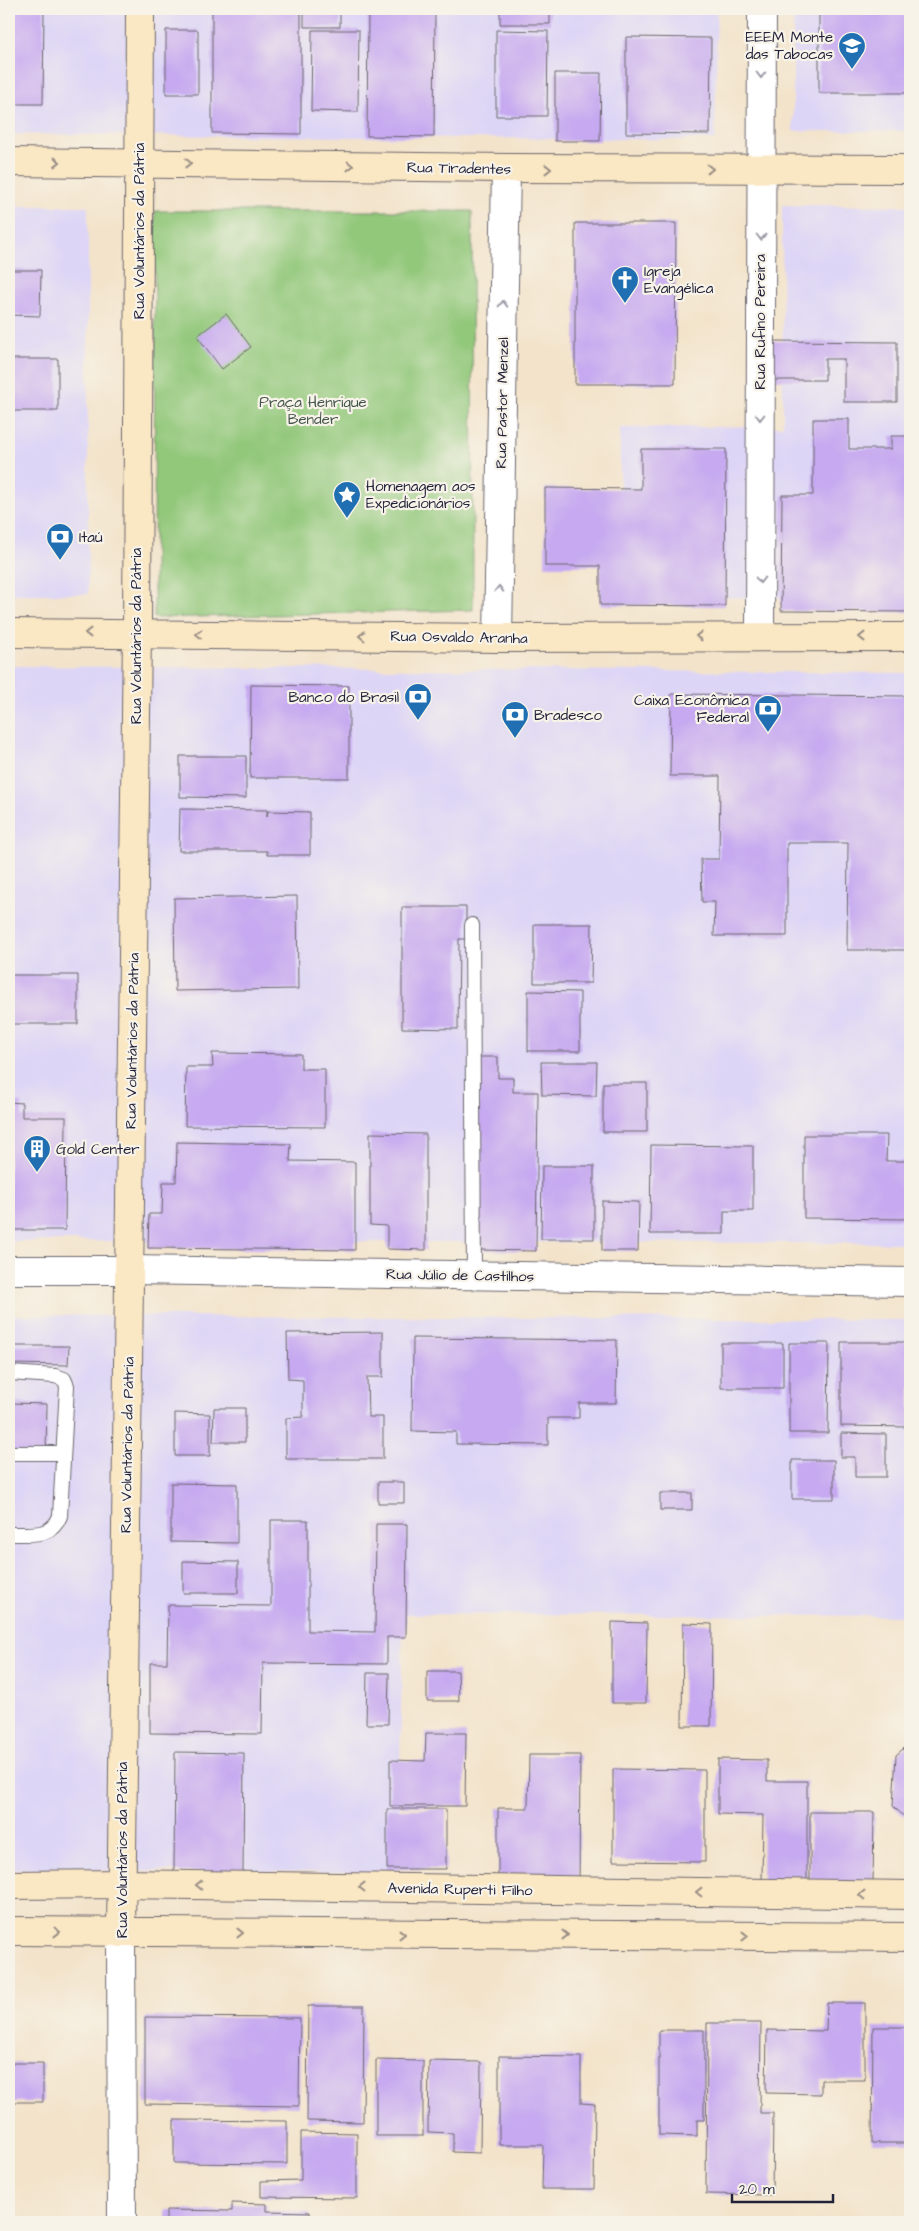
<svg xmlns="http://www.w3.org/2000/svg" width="919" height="2231" viewBox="0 0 919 2231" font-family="'Architects Daughter',sans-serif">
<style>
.built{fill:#ddd5f6}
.green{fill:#92c87a;stroke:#5a755a}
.building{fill:#c6a9f0}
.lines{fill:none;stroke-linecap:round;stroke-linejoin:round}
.service-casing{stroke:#6b666d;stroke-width:16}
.minor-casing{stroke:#6b666d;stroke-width:30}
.tertiary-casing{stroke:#6b666d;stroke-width:30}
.secondary-casing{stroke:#6b666d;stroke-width:30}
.service{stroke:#fff;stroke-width:14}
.minor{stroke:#fff;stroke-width:28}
.tertiary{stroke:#fff;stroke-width:28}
.secondary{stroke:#fae7c3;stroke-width:28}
.oneway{stroke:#9c9ca7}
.oneway2{stroke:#998e86}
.labels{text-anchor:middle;stroke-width:4.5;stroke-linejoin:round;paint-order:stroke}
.poi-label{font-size:15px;fill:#22223b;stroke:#f7f3e8;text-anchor:start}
.street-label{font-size:15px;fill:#22223b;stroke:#f7f3e8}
.park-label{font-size:15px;fill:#44544e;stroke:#f7f3e8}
</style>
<rect width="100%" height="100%" fill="#f7f3e8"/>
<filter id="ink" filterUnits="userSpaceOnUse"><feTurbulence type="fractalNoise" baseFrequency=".02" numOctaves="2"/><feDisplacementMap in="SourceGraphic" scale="10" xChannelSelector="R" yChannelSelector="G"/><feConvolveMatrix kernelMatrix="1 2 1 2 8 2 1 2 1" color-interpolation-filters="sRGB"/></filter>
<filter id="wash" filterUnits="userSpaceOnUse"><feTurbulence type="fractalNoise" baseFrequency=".0096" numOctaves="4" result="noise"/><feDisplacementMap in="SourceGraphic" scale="20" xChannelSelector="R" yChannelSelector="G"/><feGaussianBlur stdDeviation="1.12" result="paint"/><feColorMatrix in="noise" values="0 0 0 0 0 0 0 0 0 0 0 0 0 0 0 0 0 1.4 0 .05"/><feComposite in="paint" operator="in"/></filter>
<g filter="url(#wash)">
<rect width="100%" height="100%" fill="#f3e3ca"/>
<path class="built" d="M 9,9 L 717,9 L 715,140 L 9,134 Z
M 793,9 L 910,9 L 910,131 L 793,131 Z
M 782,205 L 910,206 L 910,598 L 620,597 L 620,428 L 783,426 Z
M 9,206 L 88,206 L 88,594 L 9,594 Z
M 9,666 L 910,673 L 910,1243 L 9,1241 Z
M 9,1315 L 910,1320 L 910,1616 L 403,1614 L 398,1872 L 9,1870 Z"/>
<path class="green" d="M 155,211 L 472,211 L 473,610 L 154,618 Z"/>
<g id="blocks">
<path class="building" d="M 9,9 L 44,9 L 43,104 L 9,104 Z
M 212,9 L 301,9 L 301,134 L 212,133 Z
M 304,9 L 340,9 L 340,27 L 304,27 Z
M 368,9 L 435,9 L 434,137 L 367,136 Z
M 500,9 L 550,9 L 550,24 L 500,24 Z
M 819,9 L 910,9 L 910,93 L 819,93 Z
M 166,30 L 198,30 L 198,94 L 166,94 Z
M 312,30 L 359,30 L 358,112 L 311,111 Z
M 496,30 L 548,31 L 547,116 L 496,116 Z
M 626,37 L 711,38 L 710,134 L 626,133 Z
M 555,73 L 601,73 L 600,141 L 555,141 Z
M 575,223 L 676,223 L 675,384 L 575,384 Z
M 9,270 L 41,270 L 40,316 L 9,315 Z
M 226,314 L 251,347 L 222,369 L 197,336 Z
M 772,341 L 897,342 L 897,402 L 844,402 L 844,359 L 825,359 L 825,380 L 772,380 Z
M 9,359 L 58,359 L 58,411 L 9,411 Z
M 813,419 L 849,419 L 849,449 L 891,449 L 891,436 L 910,436 L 910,612 L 781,611 L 782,495 L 813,495 Z
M 641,449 L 726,449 L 725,606 L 600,605 L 600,566 L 545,566 L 545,488 L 641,489 Z
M 251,685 L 349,686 L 349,778 L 250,778 Z
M 671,694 L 910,696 L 910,950 L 847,950 L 848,843 L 787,843 L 787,936 L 714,936 L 715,902 L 702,902 L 701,859 L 719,859 L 720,776 L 670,776 Z
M 180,756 L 246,756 L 246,798 L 180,797 Z
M 180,809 L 267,810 L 267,817 L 268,811 L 310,812 L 310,855 L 267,855 L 267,851 L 179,851 Z
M 297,896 L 298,989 L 175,991 L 174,898 Z
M 402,907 L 466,907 L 466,939 L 459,939 L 458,1029 L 402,1028 Z
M 534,924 L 592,924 L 591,983 L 534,983 Z
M 9,975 L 78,975 L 78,1024 L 9,1024 Z
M 528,991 L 580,992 L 580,1051 L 528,1051 Z
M 212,1053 L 301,1054 L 301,1069 L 325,1069 L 325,1127 L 185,1126 L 186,1067 L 213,1067 Z
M 479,1057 L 498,1057 L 498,1078 L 513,1078 L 513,1092 L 538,1092 L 536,1251 L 478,1250 Z
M 541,1062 L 597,1062 L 596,1096 L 542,1095 Z
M 603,1083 L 647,1083 L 647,1132 L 603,1132 Z
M 9,1102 L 22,1103 L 22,1117 L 66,1117 L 65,1230 L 9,1230 Z
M 370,1133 L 426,1134 L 426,1250 L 387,1249 L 387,1226 L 370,1225 Z
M 804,1135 L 887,1135 L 886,1161 L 910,1161 L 910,1219 L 804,1218 Z
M 177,1142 L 291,1144 L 290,1161 L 355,1162 L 355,1250 L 148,1248 L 149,1214 L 162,1214 L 163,1182 L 176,1182 Z
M 651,1145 L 753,1146 L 753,1211 L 724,1211 L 724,1234 L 650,1234 Z
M 542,1166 L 594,1166 L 594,1239 L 541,1239 Z
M 602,1201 L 639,1202 L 638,1251 L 602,1251 Z
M 383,1332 L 383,1377 L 367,1377 L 368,1417 L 383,1417 L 383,1459 L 286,1459 L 286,1418 L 303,1417 L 303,1380 L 288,1379 L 287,1333 Z
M 413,1338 L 617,1340 L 616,1403 L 579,1403 L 579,1418 L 548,1418 L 548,1445 L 456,1444 L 456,1432 L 412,1431 Z
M 841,1342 L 910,1342 L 910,1427 L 841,1426 Z
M 721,1343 L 783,1343 L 783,1388 L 721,1388 Z
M 789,1343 L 829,1343 L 828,1433 L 789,1433 Z
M 9,1346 L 69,1346 L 68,1365 L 9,1364 Z
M 9,1403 L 47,1404 L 46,1453 L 9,1452 Z
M 214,1408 L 245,1408 L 245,1442 L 213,1442 Z
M 175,1413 L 210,1414 L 210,1456 L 175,1456 Z
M 841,1433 L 886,1434 L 886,1477 L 855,1477 L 855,1457 L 841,1457 Z
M 792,1460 L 834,1460 L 834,1499 L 792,1499 Z
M 378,1482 L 404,1482 L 404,1503 L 378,1503 Z
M 171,1483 L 237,1484 L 237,1543 L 171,1542 Z
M 660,1493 L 692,1493 L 692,1510 L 660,1510 Z
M 271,1520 L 308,1520 L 308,1631 L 375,1632 L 376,1524 L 407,1524 L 406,1637 L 387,1637 L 387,1664 L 263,1663 L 262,1734 L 150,1733 L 150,1663 L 167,1663 L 168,1605 L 271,1606 Z
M 183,1561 L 238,1562 L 238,1593 L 183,1593 Z
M 612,1622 L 647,1623 L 646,1703 L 612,1703 Z
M 683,1623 L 712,1624 L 711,1726 L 682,1726 Z
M 427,1671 L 458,1671 L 459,1701 L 427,1701 Z
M 367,1673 L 389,1673 L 388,1724 L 366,1724 Z
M 426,1733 L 466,1733 L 465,1806 L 390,1806 L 390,1760 L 425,1761 Z
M 910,1743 L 910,1822 L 893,1806 L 896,1755 Z
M 175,1752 L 244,1753 L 243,1872 L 174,1872 Z
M 529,1755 L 580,1755 L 579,1889 L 498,1881 L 498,1808 L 528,1808 Z
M 718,1759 L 767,1760 L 767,1781 L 807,1781 L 807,1882 L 762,1881 L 763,1815 L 718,1814 Z
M 613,1769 L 705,1770 L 705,1862 L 613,1861 Z
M 387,1809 L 446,1809 L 446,1869 L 387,1869 Z
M 810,1812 L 874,1812 L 873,1886 L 810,1886 Z
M 827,2003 L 865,2003 L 865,2080 L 821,2080 L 821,2094 L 766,2093 L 767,2030 L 826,2031 Z
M 308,2006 L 364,2006 L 363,2122 L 307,2121 Z
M 145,2017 L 300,2018 L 299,2106 L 145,2104 Z
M 707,2023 L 761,2023 L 760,2113 L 773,2113 L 772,2195 L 706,2194 Z
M 873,2027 L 910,2027 L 910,2143 L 872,2143 Z
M 659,2030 L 704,2030 L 704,2120 L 697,2120 L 697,2136 L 659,2135 Z
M 499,2056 L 581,2057 L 581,2103 L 595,2104 L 594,2189 L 542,2189 L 543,2145 L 499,2145 Z
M 376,2060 L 423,2061 L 423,2136 L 376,2136 Z
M 429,2061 L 481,2062 L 480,2153 L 453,2152 L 453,2133 L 428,2132 Z
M 9,2063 L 43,2063 L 43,2102 L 9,2102 Z
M 174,2120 L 287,2121 L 287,2164 L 174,2163 Z
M 301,2132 L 357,2133 L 357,2198 L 261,2197 L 261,2181 L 301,2180 Z
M 232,2203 L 267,2204 L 267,2211 L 310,2212 L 310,2222 L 166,2222 L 166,2210 L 232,2211 Z"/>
</g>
</g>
<g filter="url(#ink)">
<use href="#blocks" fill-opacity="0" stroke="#6b666d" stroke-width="1"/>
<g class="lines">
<defs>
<path id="service" d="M 472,925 L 474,1276
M 9,1373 L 55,1376 L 64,1379 L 67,1386 L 60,1516 C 51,1539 30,1533 9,1534
M 9,1453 L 63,1453"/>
<path id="minor" d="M 760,636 L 762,9
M 498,638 L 506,168"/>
<path id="tertiary" d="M 9,1270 L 129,1270 L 910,1282
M 121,1933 L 122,2222"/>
<path id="secondary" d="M 9,162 L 506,168 L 910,169
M 9,633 L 498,638 L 910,637
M 9,1885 L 121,1884 L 910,1895
M 9,1931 L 910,1937
M 121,1933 L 137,633 L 140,9"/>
</defs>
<use href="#service" class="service-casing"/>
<use href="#minor" class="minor-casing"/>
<use href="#tertiary" class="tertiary-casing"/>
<use href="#secondary" class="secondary-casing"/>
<use href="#service" class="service"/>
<use href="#minor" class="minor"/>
<use href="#tertiary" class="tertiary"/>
<use href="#secondary" class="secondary"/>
</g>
<defs><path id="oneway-chevron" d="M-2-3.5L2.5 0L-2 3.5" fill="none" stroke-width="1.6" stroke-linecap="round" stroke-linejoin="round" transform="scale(1.25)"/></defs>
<g class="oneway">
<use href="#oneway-chevron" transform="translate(761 75) rotate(90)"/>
<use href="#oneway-chevron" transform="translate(761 237) rotate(90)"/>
<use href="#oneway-chevron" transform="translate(503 304) rotate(-89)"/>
<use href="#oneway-chevron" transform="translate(760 417) rotate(90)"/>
<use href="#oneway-chevron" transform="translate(760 580) rotate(90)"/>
<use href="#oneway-chevron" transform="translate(499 589) rotate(-89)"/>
</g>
<g class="oneway2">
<use href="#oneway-chevron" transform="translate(57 162)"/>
<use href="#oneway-chevron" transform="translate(188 163) rotate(1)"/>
<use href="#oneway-chevron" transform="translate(350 166) rotate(1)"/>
<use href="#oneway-chevron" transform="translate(548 169)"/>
<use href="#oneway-chevron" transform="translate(710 169)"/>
<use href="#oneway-chevron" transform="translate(88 633) rotate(-180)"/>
<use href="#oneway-chevron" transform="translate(199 634) rotate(-179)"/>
<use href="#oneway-chevron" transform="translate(362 636) rotate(-179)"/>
<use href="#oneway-chevron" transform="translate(699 636) rotate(180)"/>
<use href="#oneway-chevron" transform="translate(862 637) rotate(-180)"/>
<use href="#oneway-chevron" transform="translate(199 1885) rotate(-179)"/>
<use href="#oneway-chevron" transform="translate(362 1887) rotate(-179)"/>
<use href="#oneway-chevron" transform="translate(699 1892) rotate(-179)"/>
<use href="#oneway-chevron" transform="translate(862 1895) rotate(-179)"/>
<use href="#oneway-chevron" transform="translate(57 1932) rotate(1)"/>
<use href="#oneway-chevron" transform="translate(240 1933)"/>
<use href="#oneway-chevron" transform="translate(402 1934)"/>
<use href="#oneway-chevron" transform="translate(565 1935)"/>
<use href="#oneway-chevron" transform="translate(745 1936)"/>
</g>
</g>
<defs>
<symbol id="school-pin" viewBox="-11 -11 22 30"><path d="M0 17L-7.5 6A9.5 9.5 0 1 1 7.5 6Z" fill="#1f6fb2" stroke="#f7f3e8"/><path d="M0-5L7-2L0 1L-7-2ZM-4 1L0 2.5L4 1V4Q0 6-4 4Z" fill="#fff"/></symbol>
<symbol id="church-pin" viewBox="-11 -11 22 30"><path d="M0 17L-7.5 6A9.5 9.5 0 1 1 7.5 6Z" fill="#1f6fb2" stroke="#f7f3e8"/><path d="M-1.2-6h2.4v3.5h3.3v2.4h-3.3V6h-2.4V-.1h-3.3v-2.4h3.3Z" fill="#fff"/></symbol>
<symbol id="sight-pin" viewBox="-11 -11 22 30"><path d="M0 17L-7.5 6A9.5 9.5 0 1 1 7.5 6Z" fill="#1f6fb2" stroke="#f7f3e8"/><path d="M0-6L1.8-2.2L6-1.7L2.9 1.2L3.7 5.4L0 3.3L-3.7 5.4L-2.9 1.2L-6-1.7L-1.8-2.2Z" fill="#fff"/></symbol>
<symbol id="bank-pin" viewBox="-11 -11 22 30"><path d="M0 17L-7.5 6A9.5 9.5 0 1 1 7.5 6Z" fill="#1f6fb2" stroke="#f7f3e8"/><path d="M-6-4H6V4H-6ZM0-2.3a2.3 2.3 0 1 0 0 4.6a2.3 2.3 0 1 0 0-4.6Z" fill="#fff"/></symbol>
<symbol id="building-pin" viewBox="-11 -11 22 30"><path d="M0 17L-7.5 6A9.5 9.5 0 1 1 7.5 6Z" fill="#1f6fb2" stroke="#f7f3e8"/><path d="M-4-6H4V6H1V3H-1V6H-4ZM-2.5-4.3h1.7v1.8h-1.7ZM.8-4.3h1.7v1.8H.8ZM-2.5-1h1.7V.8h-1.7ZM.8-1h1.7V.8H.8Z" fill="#fff"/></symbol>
</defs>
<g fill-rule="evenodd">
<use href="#school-pin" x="836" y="30" width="32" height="43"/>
<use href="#church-pin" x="609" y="264" width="32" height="43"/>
<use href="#sight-pin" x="331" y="479" width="32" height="43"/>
<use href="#bank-pin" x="44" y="521" width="32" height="43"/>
<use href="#bank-pin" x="402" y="681" width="32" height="43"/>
<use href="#bank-pin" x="752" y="693" width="32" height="43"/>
<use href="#bank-pin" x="499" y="699" width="32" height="43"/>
<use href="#building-pin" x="21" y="1133" width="32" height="43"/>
</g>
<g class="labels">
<g class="poi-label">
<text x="833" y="42" text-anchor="end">EEEM Monte<tspan x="833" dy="17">das Tabocas</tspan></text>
<text x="644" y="276">Igreja<tspan x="644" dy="17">Evangélica</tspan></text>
<text x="366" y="491">Homenagem aos<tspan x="366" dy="17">Expedicionários</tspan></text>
<text x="79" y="542">Itaú</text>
<text x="399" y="702" text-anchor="end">Banco do Brasil</text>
<text x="749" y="705" text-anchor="end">Caixa Econômica<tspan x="749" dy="17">Federal</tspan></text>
<text x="534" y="720">Bradesco</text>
<text x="56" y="1154">Gold Center</text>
</g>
<g class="street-label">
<text transform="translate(459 168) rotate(1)" y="5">Rua Tiradentes</text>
<text transform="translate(139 231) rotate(-90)" y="5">Rua Voluntários da Pátria</text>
<text transform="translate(760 322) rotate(-90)" y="5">Rua Rufino Pereira</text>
<text transform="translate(502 403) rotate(-89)" y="5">Rua Pastor Menzel</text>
<text transform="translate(136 636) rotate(-90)" y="5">Rua Voluntários da Pátria</text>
<text transform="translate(459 637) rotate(1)" y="5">Rua Osvaldo Aranha</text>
<text transform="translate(132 1041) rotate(-89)" y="5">Rua Voluntários da Pátria</text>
<text transform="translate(460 1275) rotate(1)" y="5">Rua Júlio de Castilhos</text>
<text transform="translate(127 1445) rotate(-89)" y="5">Rua Voluntários da Pátria</text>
<text transform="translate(122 1850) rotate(-90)" y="5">Rua Voluntários da Pátria</text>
<text transform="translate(460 1889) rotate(1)" y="5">Avenida Ruperti Filho</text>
</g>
<g class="park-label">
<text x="313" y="407">Praça Henrique<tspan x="313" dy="17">Bender</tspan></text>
</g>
</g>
<rect width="919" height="2231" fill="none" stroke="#f7f3e8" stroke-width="30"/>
<path d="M732 2194v8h101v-8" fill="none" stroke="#22223b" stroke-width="2.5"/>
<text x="739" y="2194" font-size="15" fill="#22223b" stroke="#f7f3e8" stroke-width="4" paint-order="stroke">20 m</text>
</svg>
